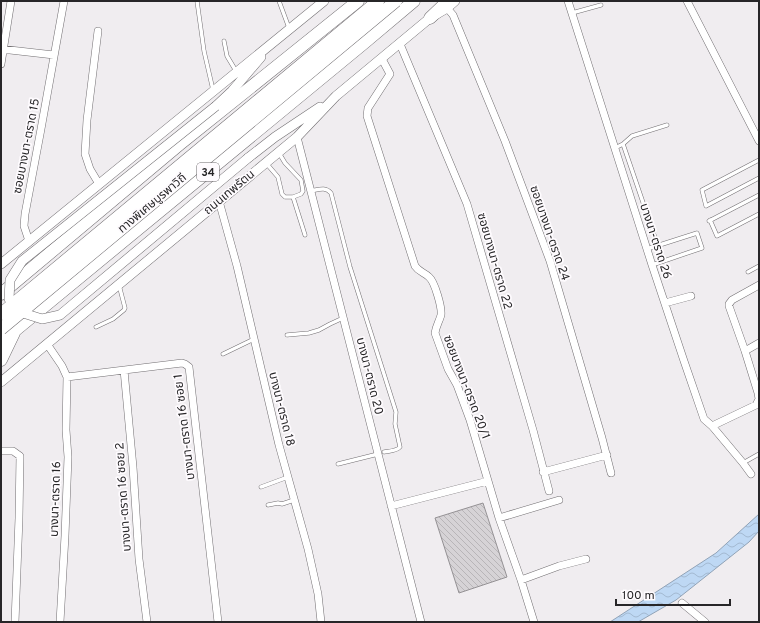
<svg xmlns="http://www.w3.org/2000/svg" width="760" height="623" viewBox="0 0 760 623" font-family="Overpass,'Noto Sans Thai',sans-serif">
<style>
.water{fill:url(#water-waves);stroke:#91a3b7}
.building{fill:url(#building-back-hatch);stroke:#949194}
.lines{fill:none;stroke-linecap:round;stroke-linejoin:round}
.lane-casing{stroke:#726f72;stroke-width:4.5}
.street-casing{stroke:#726f72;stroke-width:8}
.secondary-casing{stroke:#726f72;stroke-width:10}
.highway-casing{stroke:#726f72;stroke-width:13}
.lane{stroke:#fff;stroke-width:3.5}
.street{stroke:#fff;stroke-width:7}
.secondary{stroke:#fff;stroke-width:9}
.highway{stroke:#fff;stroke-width:12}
.secondary-bridge-casing{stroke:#726f72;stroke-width:10;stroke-linecap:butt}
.highway-bridge-casing{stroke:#726f72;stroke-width:13;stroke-linecap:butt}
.secondary-bridge{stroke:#fff;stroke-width:9}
.highway-bridge{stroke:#fff;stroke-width:12}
.labels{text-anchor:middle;stroke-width:3.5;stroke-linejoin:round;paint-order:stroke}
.shield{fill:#fefbfe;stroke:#686668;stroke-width:1}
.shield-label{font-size:11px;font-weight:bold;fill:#272628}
.street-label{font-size:12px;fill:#272628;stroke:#fefbfe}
</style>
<defs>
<pattern id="water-waves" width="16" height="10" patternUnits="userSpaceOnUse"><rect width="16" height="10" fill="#bed8f4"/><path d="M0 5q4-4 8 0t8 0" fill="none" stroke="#a3b9d1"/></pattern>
<pattern id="building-back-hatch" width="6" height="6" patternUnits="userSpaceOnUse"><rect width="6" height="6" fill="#d6d3d6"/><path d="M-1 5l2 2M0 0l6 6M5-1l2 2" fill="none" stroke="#b8b5b8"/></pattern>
</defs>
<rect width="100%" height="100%" fill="#f0edf0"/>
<path class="water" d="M 759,514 L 759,531 L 749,542 L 676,600 L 638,622 L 610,622 L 716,553 Z"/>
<path class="building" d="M 483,503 L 507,577 L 459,593 L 435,518 Z"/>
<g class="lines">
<defs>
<path id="lane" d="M 197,1 L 204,51 L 213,90
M 279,1 L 289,28
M 572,13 L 601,5
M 224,41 L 227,56 L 236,71
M 623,144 L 663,261
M 615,148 L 623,144 L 632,136 L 667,125
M 279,153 L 285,163 L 301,180 L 303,191 L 301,194 L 293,197
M 759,160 L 702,190 L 706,206 L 759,178
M 266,163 L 278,177 L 282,194 L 285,197 L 293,197 L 305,235
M 310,191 C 318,190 325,186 331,193 L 350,267 L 396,412 L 395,424 L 400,447 C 397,451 390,451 384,452
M 710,220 L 717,236 L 759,214
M 709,221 L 759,195
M 647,249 L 697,233 L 702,248 L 652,265
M 748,272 L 759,266
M 96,327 L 113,319 L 124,310 L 125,308 L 119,285
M 287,335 L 309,333 L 319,330 L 330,324 L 343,318
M 223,354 L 254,339
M 743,463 L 759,454
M 338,464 L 378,454
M 261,487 L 288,477
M 268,505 L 278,503 L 282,504 L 294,500"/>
<path id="street" d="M 568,1 L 652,265 L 684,361 L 704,419 L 712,426 L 743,463 L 751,474
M 687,1 L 759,141
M 447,8 L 453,15 L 505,141 L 550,261 L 602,438 L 611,473
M 98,31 L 87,120 L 85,154 L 90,169 L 99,184
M 400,44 L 467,204 L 533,430 L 549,491
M 1,49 L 54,55
M 382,59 L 390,74 L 368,108 L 367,116 L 415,266 C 419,272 424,272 429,277 C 435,282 442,308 441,315 C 439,322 436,326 435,333 L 448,369 L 457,385 L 470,420 L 499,518 L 521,580 L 534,622
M 1,64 L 11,1
M 297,137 L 421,622
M 219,201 L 237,266 L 279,445 L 308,549 L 318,594 L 321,622
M 29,241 L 24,226 L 25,214 L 41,129 L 64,1
M 665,303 L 691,296
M 47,344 L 62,366 L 67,377 L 66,430 L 68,457 L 65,536 L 60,622
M 745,351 L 759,343
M 124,370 L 133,467 L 139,559 L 147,622
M 67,377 L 182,363 L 185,364 L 189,367 L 218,622
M 712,426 L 756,405 L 759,399 L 758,393 L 745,351 L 729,306 L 729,304 L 732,300 L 759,285
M 1,451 L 13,451 L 20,456 L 19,518 L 15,622
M 543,472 L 607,455
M 391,506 L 488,481
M 499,518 L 559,500
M 521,580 L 559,566 L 586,559
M 682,603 L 705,622"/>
<path id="secondary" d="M 216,106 L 232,91 L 261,57
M 248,158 L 275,137 L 320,107
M 1,264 L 324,1
M 1,382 L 297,137 L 336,96 L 430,18 L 447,8 L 455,1"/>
<path id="highway" d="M 430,18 L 448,1
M 1,294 L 180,144 L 358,1
M 1,342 L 364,43 L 414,1
M 1,360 L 14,333"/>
</defs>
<use href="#lane" class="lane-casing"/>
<use href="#street" class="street-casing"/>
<use href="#secondary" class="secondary-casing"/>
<use href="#highway" class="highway-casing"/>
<use href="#lane" class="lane"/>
<use href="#street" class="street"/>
<use href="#secondary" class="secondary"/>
<use href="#highway" class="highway"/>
<defs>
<path id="secondary-bridge" d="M 216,106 L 22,261 L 10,280 L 9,299 L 23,313 L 42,319 L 60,315 L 248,158"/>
<path id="highway-bridge" d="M 1,314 L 378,1
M 1,329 L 396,1"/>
</defs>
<use href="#secondary-bridge" class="secondary-bridge-casing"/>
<use href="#highway-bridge" class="highway-bridge-casing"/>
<use href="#secondary-bridge" class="secondary-bridge"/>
<use href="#highway-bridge" class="highway-bridge"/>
</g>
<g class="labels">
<rect class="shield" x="197" y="163" width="22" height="18" rx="3"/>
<g class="shield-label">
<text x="208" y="176">34</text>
</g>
<g class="street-label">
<text transform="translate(26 146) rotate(-79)" y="4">ซอยบางนา-ตราด 15</text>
<text transform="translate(229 192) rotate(-40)" y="4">ถนนเทพรัตน</text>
<text transform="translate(152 203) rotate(-40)" y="4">ทางพิเศษบูรพาวิถี</text>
<text transform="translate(550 233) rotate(71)" y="4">ซอยบางนา-ตราด 24</text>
<text transform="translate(656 241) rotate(72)" y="4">บางนา-ตราด 26</text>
<text transform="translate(495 261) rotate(74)" y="4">ซอยบางนา-ตราด 22</text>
<text transform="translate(370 376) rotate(76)" y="4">บางนา-ตราด 20</text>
<text transform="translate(467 387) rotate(69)" y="4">ซอยบางนา-ตราด 20/1</text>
<text transform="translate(282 409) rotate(76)" y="4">บางนา-ตราด 18</text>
<text transform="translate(184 427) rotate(-97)" y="4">บางนา-ตราด 16 ซอย 1</text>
<text transform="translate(123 497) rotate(-94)" y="4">บางนา-ตราด 16 ซอย 2</text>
<text transform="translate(55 499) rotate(-88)" y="4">บางนา-ตราด 16</text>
</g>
</g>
<rect width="760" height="623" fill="none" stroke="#272628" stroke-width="4"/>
<path d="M616 599v6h114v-6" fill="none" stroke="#272628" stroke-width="2"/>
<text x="622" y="599" font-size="12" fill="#272628" stroke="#fefbfe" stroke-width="3" paint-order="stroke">100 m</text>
</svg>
